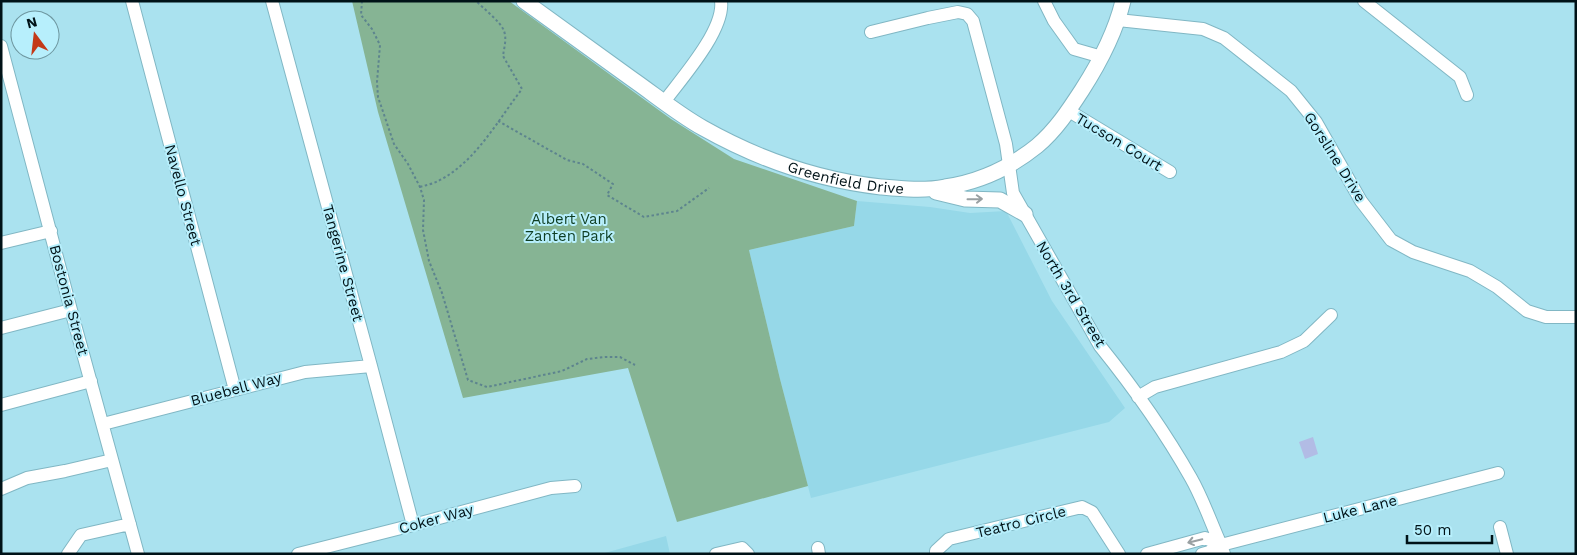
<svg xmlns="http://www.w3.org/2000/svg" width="1577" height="555" viewBox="0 0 1577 555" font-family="'Work Sans',sans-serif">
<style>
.built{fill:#96d8e8}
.green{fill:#86b494}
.building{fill:#b2bce5}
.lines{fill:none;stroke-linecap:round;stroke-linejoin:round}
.minor-casing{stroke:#81b7c4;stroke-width:14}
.major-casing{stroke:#81b7c4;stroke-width:17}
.path{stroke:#5d848e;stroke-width:2;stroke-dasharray:2.5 2.5;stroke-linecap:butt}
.minor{stroke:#fff;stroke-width:12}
.major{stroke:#fff;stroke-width:15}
.oneway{stroke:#99a0a2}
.labels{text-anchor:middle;stroke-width:4;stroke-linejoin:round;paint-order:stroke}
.street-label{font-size:15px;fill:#001217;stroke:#b7effc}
.park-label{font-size:15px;fill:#0e3d22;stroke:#b7effc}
</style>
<rect width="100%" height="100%" fill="#aae2ef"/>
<path class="built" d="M 857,201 L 930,207 L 970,213 L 1006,211 L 1052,301 L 1125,408 L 1109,422 L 811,498 L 780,379 L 749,250 L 854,226 Z
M 666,536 L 670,554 L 601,554 Z"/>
<path class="green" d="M 352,1 L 509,1 L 671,119 L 734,159 L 857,201 L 854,226 L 749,250 L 780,379 L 808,486 L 677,522 L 628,368 L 463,398 L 378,112 Z"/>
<path class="building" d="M 1313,437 L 1318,454 L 1305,459 L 1299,442 Z"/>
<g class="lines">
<defs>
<path id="minor" d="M 132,1 L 235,390
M 272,1 L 371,366 L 413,525
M 1044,1 L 1054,21 L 1074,49 L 1102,57
M 1364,1 L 1460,77 L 1467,95
M 1118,20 L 1203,29 L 1224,38 L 1291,91 L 1316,122 L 1361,201 L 1391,240 L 1413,252 L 1470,271 L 1497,287 L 1527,311 L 1546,317 L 1576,317
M 871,32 L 928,18 L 958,12 L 967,14 L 973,21 L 1006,144 L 1013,193 L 1100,346 C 1133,387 1165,432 1191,478 C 1203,499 1211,523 1221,545 L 1224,554
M 1,46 L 71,310 L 138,554
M 664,102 C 681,79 725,30 721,1
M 1069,111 L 1170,172
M 1,243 L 51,231
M 1,328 L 71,310
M 1138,397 L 1155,387 L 1281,352 L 1304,341 L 1331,315
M 1,405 L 91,381
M 103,424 L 305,372 L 371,366
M 1,489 L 27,478 L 65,471 L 112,460
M 1500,527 L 1507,554
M 1221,545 L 1498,473
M 818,548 L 819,554
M 68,554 L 81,535 L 130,524
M 298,554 L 413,525 L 551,488 L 575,486
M 716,554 L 742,548 L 748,554
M 936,554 L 936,551 L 949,539 L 1082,507 L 1092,512 L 1119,554
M 1147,554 L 1205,538 L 1221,545 L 1209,552 L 1202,554"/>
<g id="major">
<path id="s1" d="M 524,1 C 560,27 596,53 632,79 C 655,95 678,114 703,128 C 758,159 819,180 881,187 C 903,189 924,191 945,187 C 979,182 1011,167 1037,146 C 1056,130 1069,110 1082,90 C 1100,62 1115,34 1123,1"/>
<path d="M 936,192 L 965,199 L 1000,200 L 1025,214"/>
</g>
</defs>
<use href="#minor" class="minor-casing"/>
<use href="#major" class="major-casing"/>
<path class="path" d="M 362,1 L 361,15 L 372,29 L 380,45 L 377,82 L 378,97 L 394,144 L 408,164 L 420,187 L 424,200 L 423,230 L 429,261 L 442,293 L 468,380 L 487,387 L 562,371 L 587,359 L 605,357 L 620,357 L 635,365
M 498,121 L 567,160 L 583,164 L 613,184 L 607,195 L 644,217 L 677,211 L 709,188
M 420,187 C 426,185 433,184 438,181 C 475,163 498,120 522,89 L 503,56 C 504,48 507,39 504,31 C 501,22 483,8 476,1"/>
<use href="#minor" class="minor"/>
<use href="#major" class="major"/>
</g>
<defs><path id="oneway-shaft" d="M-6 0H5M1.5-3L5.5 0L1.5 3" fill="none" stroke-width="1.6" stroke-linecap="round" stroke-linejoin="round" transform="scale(1.25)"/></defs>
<g class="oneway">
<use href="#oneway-shaft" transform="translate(975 199) rotate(-1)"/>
<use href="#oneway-shaft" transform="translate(1195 541) rotate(167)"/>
</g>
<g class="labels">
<g class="street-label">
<text transform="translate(1119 142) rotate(31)" y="5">Tucson Court</text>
<text transform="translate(1335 157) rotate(58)" y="5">Gorsline Drive</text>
<text dy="5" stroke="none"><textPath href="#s1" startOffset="372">Greenfield Drive</textPath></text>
<text transform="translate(183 195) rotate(75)" y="5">Navello Street</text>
<text transform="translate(343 263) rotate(75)" y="5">Tangerine Street</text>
<text transform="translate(1071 294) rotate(59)" y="5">North 3rd Street</text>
<text transform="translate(69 300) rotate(75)" y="5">Bostonia Street</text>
<text transform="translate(236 389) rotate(-15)" y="5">Bluebell Way</text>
<text transform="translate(1360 509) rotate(-14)" y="5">Luke Lane</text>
<text transform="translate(436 519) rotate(-15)" y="5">Coker Way</text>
<text transform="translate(1021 522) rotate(-14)" y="5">Teatro Circle</text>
</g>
<g class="park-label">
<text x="569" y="224">Albert Van<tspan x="569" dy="17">Zanten Park</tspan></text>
</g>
</g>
<rect width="1577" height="555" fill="none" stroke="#001217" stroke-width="5"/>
<g transform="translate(35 35) rotate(345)"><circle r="24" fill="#b7effc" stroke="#6e97a0"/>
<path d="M0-4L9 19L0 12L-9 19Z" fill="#c33917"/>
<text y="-8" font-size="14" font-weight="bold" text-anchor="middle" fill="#001217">N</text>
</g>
<path d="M1407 535v8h85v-8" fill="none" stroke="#001217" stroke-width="2.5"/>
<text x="1414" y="535" font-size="15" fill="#001217" stroke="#b7effc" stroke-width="4" paint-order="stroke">50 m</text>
</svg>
